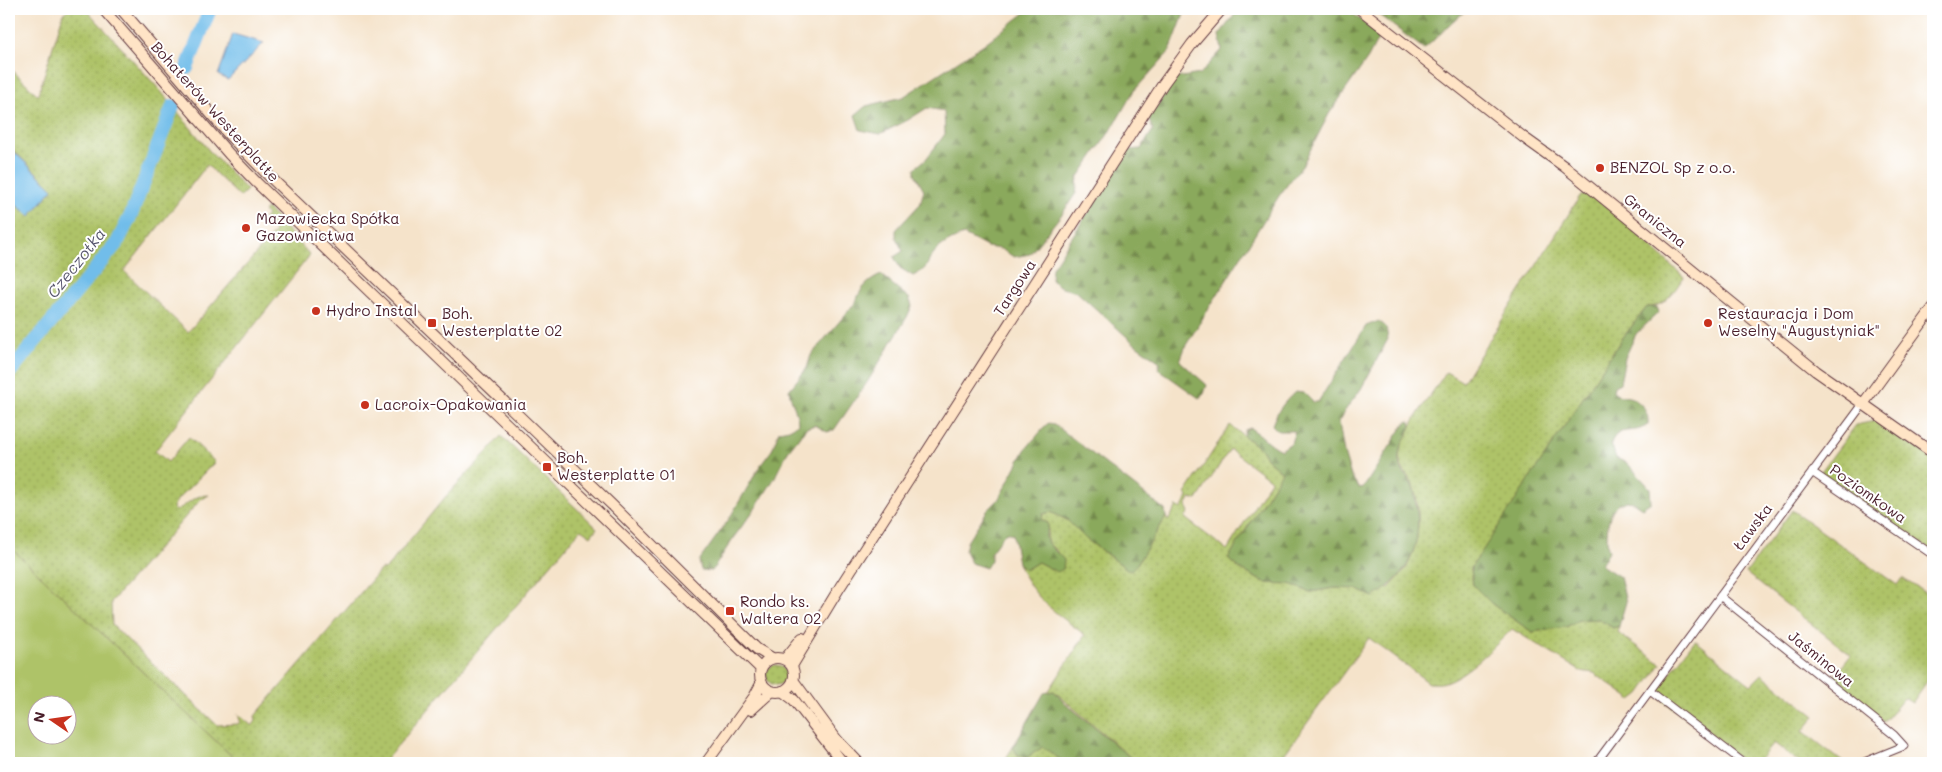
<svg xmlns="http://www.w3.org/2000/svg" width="1942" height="772" viewBox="0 0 1942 772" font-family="Mali,sans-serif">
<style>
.grass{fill:url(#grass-dots);stroke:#7c7149;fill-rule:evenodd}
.forest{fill:url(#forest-firs);stroke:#6a6444}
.garden{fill:#aec367;stroke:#7c7149;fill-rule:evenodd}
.water{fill:#71bdea;stroke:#5e6e8a}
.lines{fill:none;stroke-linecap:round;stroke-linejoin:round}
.river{stroke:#71bdea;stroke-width:14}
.street-casing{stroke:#643c43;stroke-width:9}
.secondary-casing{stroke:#643c43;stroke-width:12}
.street{stroke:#fff;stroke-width:7}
.secondary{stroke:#ffe4c6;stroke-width:10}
.poi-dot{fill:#c8321e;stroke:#fff;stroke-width:2}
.labels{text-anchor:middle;stroke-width:4;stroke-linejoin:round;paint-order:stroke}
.street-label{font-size:15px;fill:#4a1f2b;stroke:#fff}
.poi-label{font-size:15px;fill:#4a1f2b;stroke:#fff;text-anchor:start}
.water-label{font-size:16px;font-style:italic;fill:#58566e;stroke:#fff}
</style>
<defs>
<pattern id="grass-dots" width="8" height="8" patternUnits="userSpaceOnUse" patternTransform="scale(1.25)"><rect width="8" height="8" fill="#aec367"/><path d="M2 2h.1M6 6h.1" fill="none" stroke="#97a75a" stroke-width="1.8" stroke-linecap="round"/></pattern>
<pattern id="forest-firs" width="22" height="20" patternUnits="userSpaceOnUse" patternTransform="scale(1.25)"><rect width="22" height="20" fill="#8aa95c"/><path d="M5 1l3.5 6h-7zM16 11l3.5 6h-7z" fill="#73894c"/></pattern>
</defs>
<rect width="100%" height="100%" fill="#fff"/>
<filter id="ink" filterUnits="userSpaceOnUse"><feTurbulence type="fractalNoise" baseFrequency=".02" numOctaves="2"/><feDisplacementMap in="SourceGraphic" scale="10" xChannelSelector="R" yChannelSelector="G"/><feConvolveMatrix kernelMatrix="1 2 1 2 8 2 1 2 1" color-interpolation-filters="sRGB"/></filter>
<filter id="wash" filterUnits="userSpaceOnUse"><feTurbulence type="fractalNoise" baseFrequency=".0096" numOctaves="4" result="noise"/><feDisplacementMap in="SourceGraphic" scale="20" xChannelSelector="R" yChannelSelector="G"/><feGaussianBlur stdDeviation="1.12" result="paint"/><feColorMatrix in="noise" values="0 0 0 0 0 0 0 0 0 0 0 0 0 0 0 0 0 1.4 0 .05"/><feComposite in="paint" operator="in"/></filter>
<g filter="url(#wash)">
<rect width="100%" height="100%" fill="#f5e3ca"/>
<path class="grass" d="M 68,9 L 86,9 L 159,89 L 212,154 L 247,190 L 240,197 L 207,165 L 124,271 L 188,332 L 275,232 L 263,219 L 267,215 L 264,212 L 267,208 L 310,255 L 155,451 L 168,462 L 189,437 L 215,462 L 178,499 L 173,507 L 175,511 C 189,505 191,495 209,495 L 201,499 L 111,602 L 112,625 L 217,725 L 238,724 L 240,721 L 238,714 L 252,726 L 256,721 L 255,716 L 381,569 L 385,570 L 446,496 L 484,456 L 501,436 L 597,528 L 591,536 L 581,529 L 383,763 L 239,763 L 9,546 L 9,199 L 30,216 L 53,189 L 9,146 L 9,67 L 38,95 L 63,14 Z
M 1590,194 L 1616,214 L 1684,277 C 1673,292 1666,307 1647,307 L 1621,340 L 1471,569 L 1473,585 L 1492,604 L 1532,632 L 1566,627 L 1578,620 L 1599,619 L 1613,628 L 1619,626 L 1618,633 L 1661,664 L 1640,694 L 1632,700 L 1594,673 L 1580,671 L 1512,629 C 1495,646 1467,675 1445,682 C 1440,684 1434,683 1429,683 L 1369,638 L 1278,763 L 1137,763 L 1054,691 L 1048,692 L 1085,635 C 1055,612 1033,599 1018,563 L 1025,570 L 1038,562 L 1057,572 L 1057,551 C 1040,538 1050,539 1048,523 L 1042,520 L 1043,514 L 1051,512 L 1067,520 L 1086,539 L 1130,571 L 1137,564 L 1166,517 L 1168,521 L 1177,506 L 1181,509 L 1188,497 L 1185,494 L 1230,425 L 1263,451 L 1266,458 L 1282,472 L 1229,557 L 1229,560 L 1240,569 L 1265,583 L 1290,584 L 1310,592 L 1335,588 L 1389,588 C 1394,582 1402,575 1406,568 C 1419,546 1422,509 1413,486 C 1408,473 1396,466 1400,451 C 1405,429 1433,392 1446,372 L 1463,382 L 1580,196 ZM 1230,449 L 1271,480 L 1227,550 L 1185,518 L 1189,512 L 1186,506 L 1190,499 L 1197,500 Z
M 1876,418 L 1933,458 L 1933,552 L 1819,474 L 1856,425 L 1875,421 Z
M 1792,510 L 1897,585 L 1902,578 L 1930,596 L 1933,591 L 1933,673 L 1912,703 L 1904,698 L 1884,722 L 1832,679 L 1851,655 L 1746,573 Z
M 1695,640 L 1751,685 L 1762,674 L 1815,716 L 1803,731 L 1844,763 L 1800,763 L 1774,743 L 1757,763 L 1744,763 L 1660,698 L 1663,695 L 1657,690 Z
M766 675a10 10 0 1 1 20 0a10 10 0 1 1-20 0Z
M 1043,746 L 1065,763 L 1003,763 L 1013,747 L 1017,754 L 1026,758 Z"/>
<path class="forest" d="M 1030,9 L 1186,9 L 1170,51 L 1133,92 L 1113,127 L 1078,178 L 1076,193 L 1062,214 L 1030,254 L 1014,257 L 1001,249 L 987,247 L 964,235 C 952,239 942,244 934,253 C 924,266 931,267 913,276 L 900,268 L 894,257 L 903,251 L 896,238 L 896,230 L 920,204 L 924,190 L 915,174 L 915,168 L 926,159 L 945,134 L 944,111 L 927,108 L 908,120 L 880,134 L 860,130 L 855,115 L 866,106 L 903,97 L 984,44 Z
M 1239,9 L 1347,9 L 1380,35 L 1368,58 L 1329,114 L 1303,164 L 1279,196 L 1186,345 L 1180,361 L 1207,385 L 1204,394 L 1199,398 L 1158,369 L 1160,362 L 1136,345 L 1077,292 L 1062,288 L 1051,280 L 1052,268 L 1128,150 L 1141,149 L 1153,130 L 1148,118 L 1176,78 L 1200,74 L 1222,50 L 1219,35 Z
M 1371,9 L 1467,9 L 1424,49 Z
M 881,275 L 909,298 L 912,306 L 907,317 L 868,381 L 834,430 L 827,432 L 815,425 L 806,428 L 788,451 L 774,479 L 757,506 L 734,537 L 712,571 L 701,570 L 699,561 L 729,519 L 760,466 L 772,450 L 779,431 L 789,429 L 798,424 C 798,413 791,402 789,390 L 807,368 L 811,355 L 856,302 C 860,288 868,281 881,275 Z
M 1647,307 L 1657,307 L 1659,312 L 1636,334 L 1625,358 L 1620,383 L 1614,386 L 1613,392 C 1621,398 1625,395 1632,398 C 1642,403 1649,413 1648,424 C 1635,437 1619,423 1611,443 L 1616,458 L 1627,463 L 1650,488 L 1651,502 L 1642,508 L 1633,502 L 1626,501 C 1623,503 1617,504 1615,507 C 1607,515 1605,541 1609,551 L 1601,565 L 1620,577 L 1626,602 L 1619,626 L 1613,628 L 1599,619 L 1579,620 L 1566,627 L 1532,632 L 1492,604 L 1473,585 L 1471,568 L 1621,340 Z
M 1379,321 L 1386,327 L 1388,339 L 1361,389 L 1344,412 L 1339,422 L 1344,453 L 1351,476 L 1359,488 L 1364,487 L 1405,423 L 1410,421 L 1411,427 C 1406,437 1397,450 1399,462 C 1400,470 1409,478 1412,485 C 1415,491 1415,498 1416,504 C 1423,544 1409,577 1373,597 L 1356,589 L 1335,588 L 1310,592 L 1290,584 L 1265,583 L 1240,569 L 1229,560 L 1229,557 L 1282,472 L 1266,458 L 1263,451 L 1243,435 L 1245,430 L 1250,428 C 1262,435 1269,445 1281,450 L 1291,443 L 1295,431 L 1278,431 L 1272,425 C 1277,411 1284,402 1295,392 L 1304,393 L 1313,402 L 1318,402 L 1366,326 Z
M 1048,423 L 1054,424 L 1165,510 L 1166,517 L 1137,564 L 1130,571 L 1086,539 L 1067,520 L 1051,512 L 1043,514 L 1042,520 L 1048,523 C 1049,529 1046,531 1046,536 C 1045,545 1059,553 1064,560 L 1063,569 L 1057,572 L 1038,562 L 1025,570 L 1018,563 L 1013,534 L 1006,532 L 991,552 L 991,560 L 986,568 L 971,563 L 965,551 L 967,542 L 987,511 L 998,500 L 1025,450 Z
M 1054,691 L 1064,702 L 1137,763 L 1065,763 L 1043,747 L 1026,758 L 1017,754 L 1013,747 L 1044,693 Z"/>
<path class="garden" d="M 9,546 L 239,763 L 9,763 ZM 38,704 L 68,704 L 68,734 L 38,734 Z"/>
<path class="water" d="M 233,34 L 264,43 L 228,80 L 218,75 Z
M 9,149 L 11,149 L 53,189 L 30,216 L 9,199 Z"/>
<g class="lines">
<path class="river" d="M 187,68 L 210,9
M 9,373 L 117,243 L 131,215 L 173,106"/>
</g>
</g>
<g filter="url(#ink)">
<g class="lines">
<defs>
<path id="street" d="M 1812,472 L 1933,555
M 1720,596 L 1894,735 L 1904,746 L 1862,763
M 1650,691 L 1744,763
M 1596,763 L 1863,404"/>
<path id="secondary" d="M 103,9 L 229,154 L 257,183 L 761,669
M 121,9 L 230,136 L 267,174 L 612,505 L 757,649 L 772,658
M 1360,9 L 1523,137 L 1565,167 L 1816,371 L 1933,453
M 1863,404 L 1933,308
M760 675a17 17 0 1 1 34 0a17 17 0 1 1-34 0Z
M 785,659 L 802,638
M 792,666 L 840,587 L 1163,84 L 1192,44 L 1222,9
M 793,680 L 837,740 L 859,763
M 782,691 L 794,700 L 843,763
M 751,710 L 772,691
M 706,763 L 754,697 L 762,682"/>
</defs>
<use href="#street" class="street-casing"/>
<use href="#secondary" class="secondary-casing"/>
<use href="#street" class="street"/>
<use href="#secondary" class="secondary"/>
</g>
</g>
<g class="poi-dot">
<circle cx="1600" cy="168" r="5"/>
<circle cx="246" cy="228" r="5"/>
<circle cx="316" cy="311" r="5"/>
<rect x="427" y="318" width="10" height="10" rx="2.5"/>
<circle cx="1708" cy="323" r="5"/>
<circle cx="365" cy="405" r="5"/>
<rect x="542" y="462" width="10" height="10" rx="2.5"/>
<rect x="725" y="606" width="10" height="10" rx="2.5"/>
</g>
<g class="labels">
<g class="street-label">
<text transform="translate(215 112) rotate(48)" y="5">Bohaterów Westerplatte</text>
<text transform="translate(1655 221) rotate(39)" y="5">Graniczna</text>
<text transform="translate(1015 288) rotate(-57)" y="5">Targowa</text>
<text transform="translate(1868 494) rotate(35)" y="5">Poziomkowa</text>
<text transform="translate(1753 527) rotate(-53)" y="5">Ławska</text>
<text transform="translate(1821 659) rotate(39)" y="5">Jaśminowa</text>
</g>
<g class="poi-label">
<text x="1610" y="173">BENZOL Sp z o.o.</text>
<text x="256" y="224">Mazowiecka Spółka<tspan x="256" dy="17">Gazownictwa</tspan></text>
<text x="326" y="316">Hydro Instal</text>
<text x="442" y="319">Boh.<tspan x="442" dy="17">Westerplatte 02</tspan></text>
<text x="1718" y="319">Restauracja i Dom<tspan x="1718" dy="17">Weselny "Augustyniak"</tspan></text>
<text x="375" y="410">Lacroix-Opakowania</text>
<text x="557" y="463">Boh.<tspan x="557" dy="17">Westerplatte 01</tspan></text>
<text x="740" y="607">Rondo ks.<tspan x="740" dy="17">Waltera 02</tspan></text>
</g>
<g class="water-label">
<text transform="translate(76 263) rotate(-52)" y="6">Czeczotka</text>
</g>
</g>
<rect width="1942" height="772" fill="none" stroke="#fff" stroke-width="30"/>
<g transform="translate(52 720) rotate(283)"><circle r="24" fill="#ffffff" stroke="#b7a5aa"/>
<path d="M0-4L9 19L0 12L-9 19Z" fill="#c8321e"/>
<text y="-8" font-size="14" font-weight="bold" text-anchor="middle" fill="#4a1f2b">N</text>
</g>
</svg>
